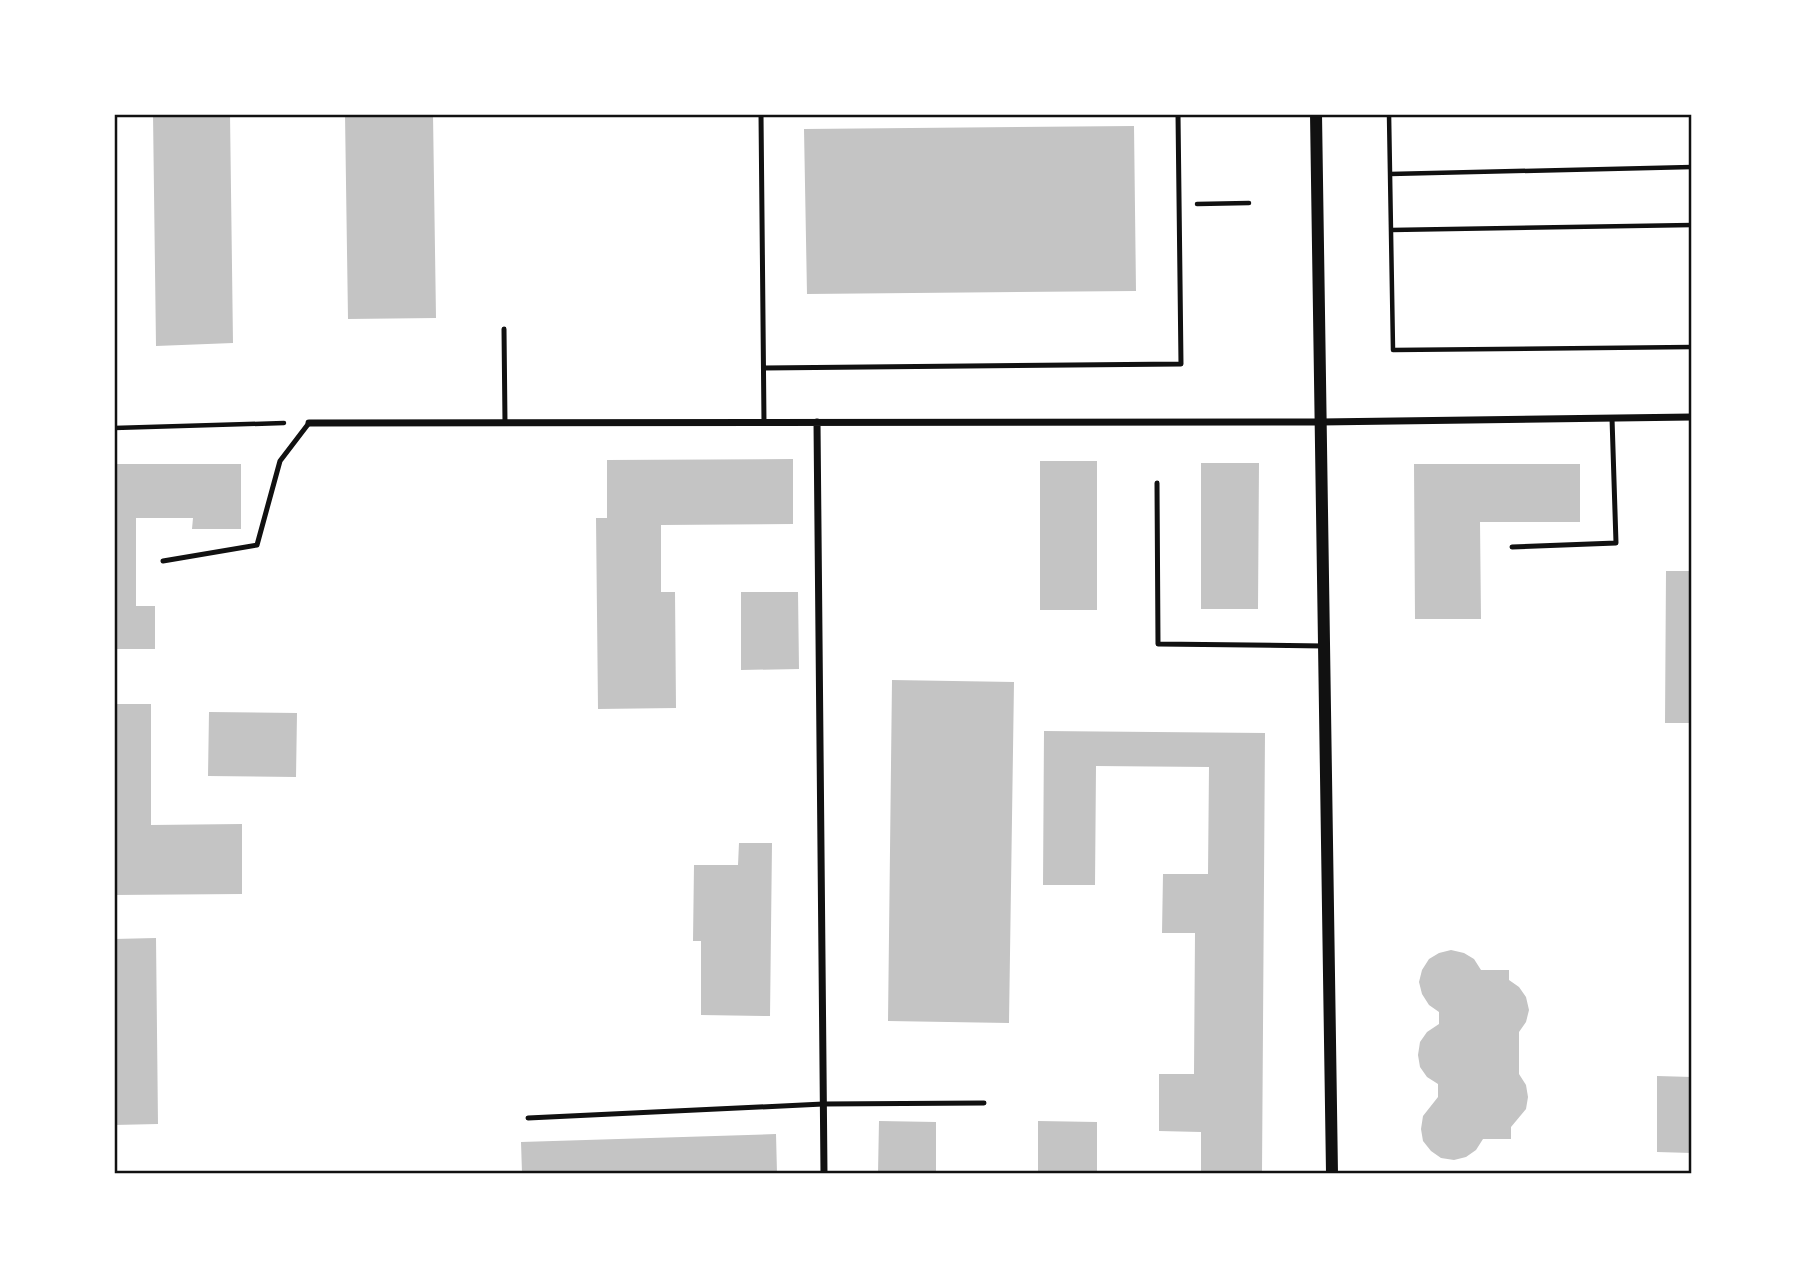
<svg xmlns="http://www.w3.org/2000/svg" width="1806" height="1287" viewBox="0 0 1806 1287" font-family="'Nunito Sans',sans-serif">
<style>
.building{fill:#c4c4c4}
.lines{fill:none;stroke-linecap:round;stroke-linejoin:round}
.path{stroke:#111;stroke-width:4.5}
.service{stroke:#111;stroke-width:5}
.minor{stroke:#111;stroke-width:7}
.tertiary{stroke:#111;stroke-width:12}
.neatline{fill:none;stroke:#111;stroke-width:2.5}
</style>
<rect width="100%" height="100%" fill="#fff"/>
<path class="building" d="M 153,114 L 230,114 L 233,343 L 156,346 Z
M 345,114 L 433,114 L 436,318 L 348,319 Z
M 1134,126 L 1136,291 L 807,294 L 804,129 Z
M 793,459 L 793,524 L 661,525 L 661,592 L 675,592 L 676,708 L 598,709 L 596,518 L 607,518 L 607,460 Z
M 1040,461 L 1097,461 L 1097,610 L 1040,610 Z
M 1201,463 L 1259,463 L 1258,609 L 1201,609 Z
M 114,464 L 241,464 L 241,529 L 192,529 L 193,518 L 136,518 L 136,606 L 155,606 L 155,649 L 114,649 Z
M 1414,464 L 1580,464 L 1580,522 L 1480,522 L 1481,619 L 1415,619 Z
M 1666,571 L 1692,571 L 1692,723 L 1665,723 Z
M 741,592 L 798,592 L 799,669 L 741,670 Z
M 892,680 L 1014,682 L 1009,1023 L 888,1021 Z
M 114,704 L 151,704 L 151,825 L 242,824 L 242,894 L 114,895 Z
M 209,712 L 297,713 L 296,777 L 208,776 Z
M 1044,731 L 1265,733 L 1262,1173 L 1201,1173 L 1201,1132 L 1159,1131 L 1159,1074 L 1194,1074 L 1195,933 L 1162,933 L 1163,874 L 1208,874 L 1209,767 L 1096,766 L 1095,885 L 1043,885 Z
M 739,843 L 772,843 L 770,1016 L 701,1015 L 701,941 L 693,941 L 694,865 L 738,865 Z
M 156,938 L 158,1124 L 114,1125 L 114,939 Z
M 1451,950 L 1464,953 L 1474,959 L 1481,970 L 1509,970 L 1509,980 L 1519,987 L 1526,997 L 1529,1010 L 1526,1022 L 1519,1032 L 1519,1074 L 1526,1085 L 1528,1097 L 1526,1109 L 1511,1127 L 1511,1139 L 1483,1139 L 1476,1150 L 1466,1157 L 1454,1160 L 1441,1158 L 1431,1151 L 1423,1141 L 1421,1129 L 1423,1116 L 1438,1097 L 1438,1084 L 1427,1077 L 1420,1067 L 1418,1055 L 1420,1042 L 1427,1032 L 1439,1024 L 1439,1012 L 1429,1005 L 1422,994 L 1419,982 L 1422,970 L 1429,959 L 1439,953 Z
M 1657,1076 L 1692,1077 L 1692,1153 L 1657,1152 Z
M 879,1121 L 936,1122 L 936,1173 L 878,1173 Z
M 1038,1121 L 1097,1122 L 1097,1173 L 1038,1173 Z
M 776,1134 L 777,1173 L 522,1173 L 521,1142 Z"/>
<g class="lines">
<path class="path" d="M 1389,114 L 1393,350 L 1692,347
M 1390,174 L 1692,167
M 1197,204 L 1249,203
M 1391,230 L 1692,225
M 114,428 L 284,423"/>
<path class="service" d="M 761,114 L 764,422
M 504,329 L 505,423
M 764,368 L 1181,364 L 1178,114
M 1157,483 L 1158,644 L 1324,646
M 1512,547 L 1616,543 L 1612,418
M 163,561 L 257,545 L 280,461 L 309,423
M 528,1118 L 823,1104 L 984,1103"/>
<path class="minor" d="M 817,422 L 824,1173
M 309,423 L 1321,422 L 1692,417"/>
<path class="tertiary" d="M 1316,114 L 1332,1173"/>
</g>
<rect width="1806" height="1287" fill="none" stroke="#ffffff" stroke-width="231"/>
<rect x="116" y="116" width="1574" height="1056" class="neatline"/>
</svg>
